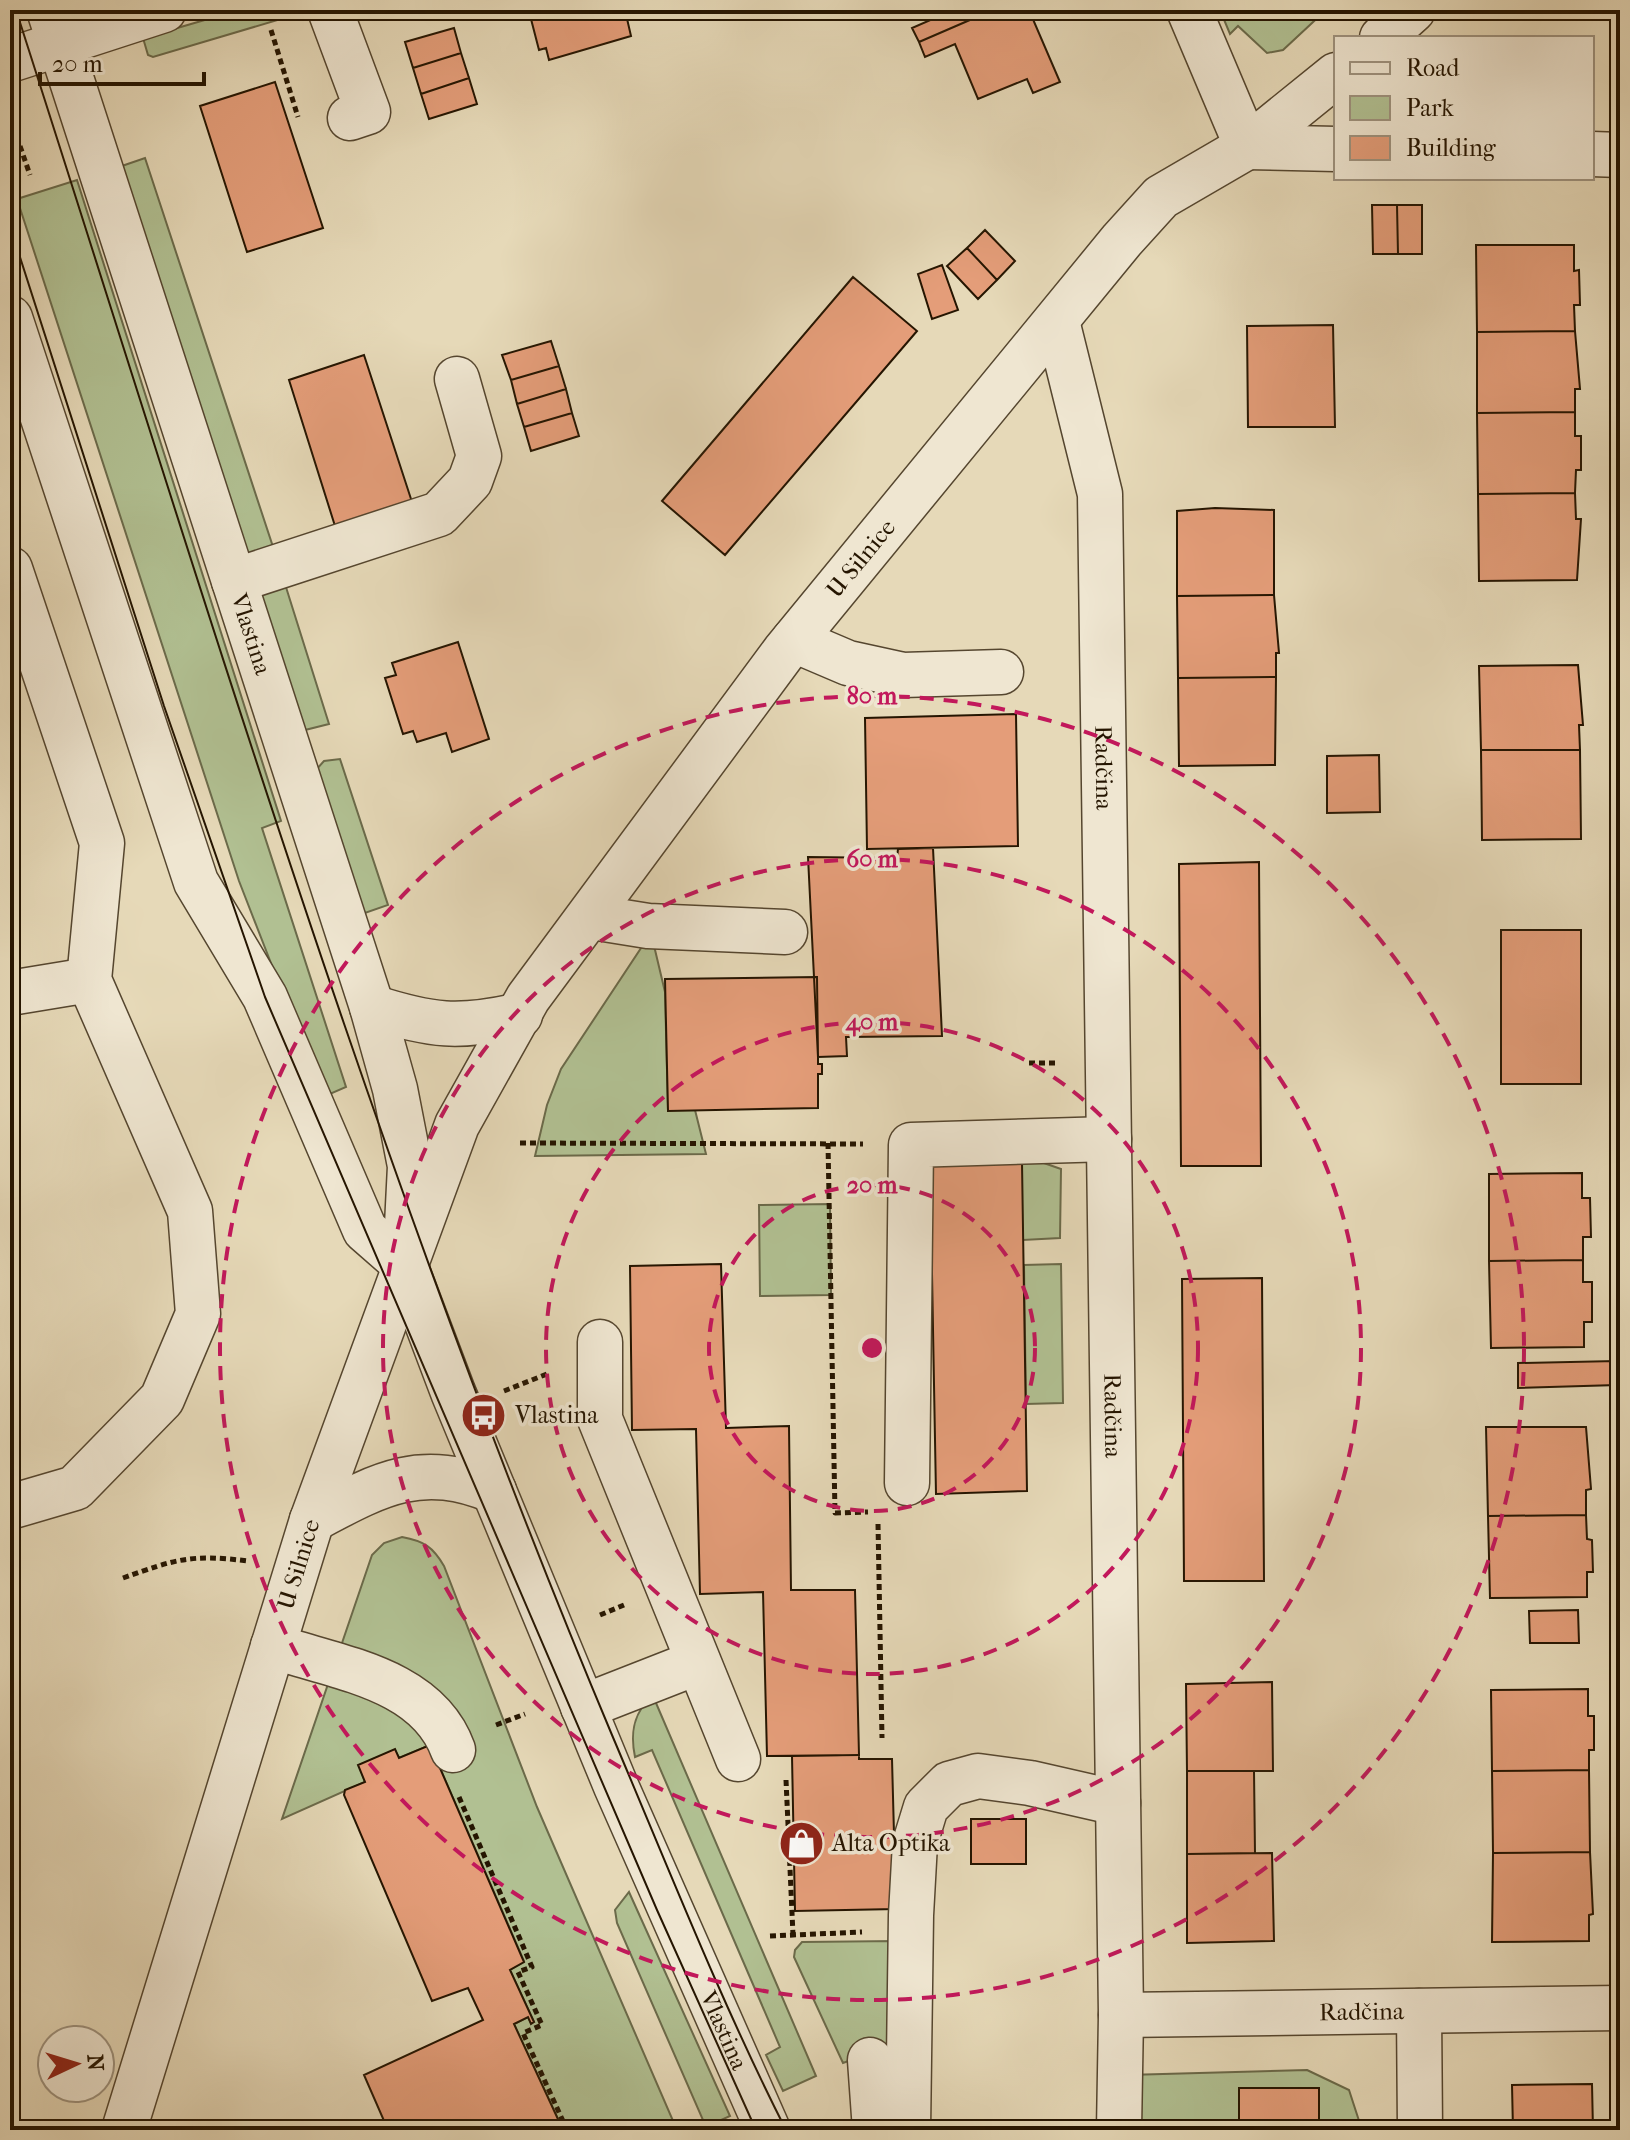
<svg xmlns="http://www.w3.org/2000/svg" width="1630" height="2140" viewBox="0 0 1630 2140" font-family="'IM FELL French Canon',serif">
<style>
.green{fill:#b1c092;stroke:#6b6a4a;stroke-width:2}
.building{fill:#e49d79;stroke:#251501;stroke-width:2}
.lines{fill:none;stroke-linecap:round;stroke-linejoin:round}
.minor-casing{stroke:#55462f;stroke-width:47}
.path{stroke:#251501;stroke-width:5;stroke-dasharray:6 4;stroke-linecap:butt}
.minor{stroke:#efe6d1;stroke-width:44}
.tram{stroke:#251501;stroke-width:2}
.ring{fill:none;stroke:#c2185b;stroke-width:4;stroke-dasharray:14 10}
.labels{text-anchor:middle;stroke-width:7;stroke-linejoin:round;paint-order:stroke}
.street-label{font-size:24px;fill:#251501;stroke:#efe6d1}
.poi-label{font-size:24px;fill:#251501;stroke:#efe6d1;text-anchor:start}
.centre{fill:#c2185b;stroke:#efe6d1;stroke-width:4}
.ring-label{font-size:24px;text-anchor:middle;font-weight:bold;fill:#c2185b;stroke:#efe6d1;stroke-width:7;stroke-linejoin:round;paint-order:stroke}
</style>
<rect width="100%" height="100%" fill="#e6d9b8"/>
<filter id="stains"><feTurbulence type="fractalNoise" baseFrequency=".0025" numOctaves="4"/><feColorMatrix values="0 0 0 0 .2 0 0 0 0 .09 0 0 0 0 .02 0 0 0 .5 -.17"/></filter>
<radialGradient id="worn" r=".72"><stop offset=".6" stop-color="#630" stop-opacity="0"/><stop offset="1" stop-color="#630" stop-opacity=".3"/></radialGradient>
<path class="green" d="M 239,10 L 311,10 L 153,57 L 148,55 L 143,38 Z
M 1220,10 L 1326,10 L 1283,50 L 1267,53 L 1238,26 L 1230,34 Z
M 145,158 L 275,553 L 244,556 L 119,167 Z
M 77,180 L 281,821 L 262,828 L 346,1087 L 323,1097 L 239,881 L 17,199 Z
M 285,584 L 329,724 L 305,730 L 257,594 Z
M 340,759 L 388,905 L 362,914 L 315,771 L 324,761 Z
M 651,933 L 665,992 L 668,1110 L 695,1110 L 706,1154 L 535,1156 L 547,1105 L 561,1069 Z
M 1018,1154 L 1061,1169 L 1060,1238 L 1023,1240 Z
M 830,1204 L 831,1295 L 760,1296 L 759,1205 Z
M 1061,1264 L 1063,1403 L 1026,1404 L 1024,1265 Z
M 402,1537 C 424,1541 433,1547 444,1566 L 537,1807 L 677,2130 L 563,2130 L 514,2024 L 528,2017 L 531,2023 L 534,2022 L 510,1970 L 524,1961 L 430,1745 L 399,1758 L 395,1750 L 359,1765 L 365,1782 L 282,1819 L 372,1555 L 384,1543 Z
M 653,1696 L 816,2076 L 783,2091 L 766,2055 L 780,2047 L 652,1750 L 635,1757 C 630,1733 633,1712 653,1696 Z
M 629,1892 L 730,2116 L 706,2127 L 617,1923 L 615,1910 Z
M 897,1941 L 893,2074 L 868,2054 L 843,2063 L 794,1957 L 795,1950 L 802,1942 Z
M 1307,2070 L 1349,2090 L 1362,2130 L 1319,2130 L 1318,2088 L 1239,2088 L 1239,2130 L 1130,2130 L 1127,2075 Z"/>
<path class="building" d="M 536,10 L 625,10 L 631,36 L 549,60 L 546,48 L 539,50 L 531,19 L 538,16 Z
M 940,10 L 993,10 L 919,42 L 912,28 L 942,15 Z
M 993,10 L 1029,10 L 1060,82 L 1033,93 L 1027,79 L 978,99 L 955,44 L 925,57 L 919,42 Z
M 454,28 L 461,53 L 413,68 L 405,42 Z
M 461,53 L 469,78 L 421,94 L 413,68 Z
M 469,78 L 477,104 L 429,119 L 421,94 Z
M 275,82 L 323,228 L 247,252 L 200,106 Z
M 1372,205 L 1397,205 L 1398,254 L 1373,254 Z
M 1397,205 L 1422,205 L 1422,254 L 1398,254 Z
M 985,230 L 1015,261 L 997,280 L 967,248 Z
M 1476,245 L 1574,245 L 1574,271 L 1579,270 L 1580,305 L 1574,305 L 1575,331 L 1477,332 Z
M 967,248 L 997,280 L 978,299 L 947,266 Z
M 942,265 L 958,310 L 932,319 L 918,274 Z
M 853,277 L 917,331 L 725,555 L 662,501 Z
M 1333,325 L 1335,427 L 1248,427 L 1247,326 Z
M 1575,331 L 1580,389 L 1575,389 L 1575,412 L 1477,413 L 1477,332 Z
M 551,341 L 559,366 L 511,380 L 502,355 Z
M 364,355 L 412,502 L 335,526 L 289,380 Z
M 559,366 L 566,389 L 517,404 L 511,380 Z
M 566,389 L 572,413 L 524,427 L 517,404 Z
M 1575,412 L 1575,436 L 1581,436 L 1581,470 L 1576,470 L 1575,493 L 1478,494 L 1477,413 Z
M 572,413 L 579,436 L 531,451 L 524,427 Z
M 1575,493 L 1576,519 L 1581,519 L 1577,580 L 1479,581 L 1478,494 Z
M 1215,508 L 1274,510 L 1274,595 L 1177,596 L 1177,511 Z
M 1274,595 L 1279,653 L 1276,653 L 1276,677 L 1178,678 L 1177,596 Z
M 458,642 L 489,739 L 452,752 L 446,733 L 417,742 L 413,731 L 403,734 L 385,678 L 396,675 L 392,663 Z
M 1578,665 L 1583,725 L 1579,725 L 1580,750 L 1481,750 L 1479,666 Z
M 1276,677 L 1275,765 L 1179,766 L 1178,678 Z
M 1016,714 L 1018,846 L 867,849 L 865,718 Z
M 1481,750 L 1580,750 L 1581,839 L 1482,840 Z
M 1379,755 L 1380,812 L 1327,813 L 1327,756 Z
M 933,848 L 942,1036 L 846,1037 L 847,1056 L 818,1057 L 808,857 L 897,858 L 898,849 Z
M 1259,862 L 1261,1166 L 1181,1166 L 1179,864 Z
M 1501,930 L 1581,930 L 1581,1084 L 1501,1084 Z
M 817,977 L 818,1057 L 818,1064 L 822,1064 L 822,1074 L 818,1074 L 818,1108 L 668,1111 L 665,979 Z
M 1022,1163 L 1027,1491 L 936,1494 L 930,1164 Z
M 1582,1173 L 1582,1198 L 1590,1198 L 1591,1237 L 1583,1237 L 1583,1260 L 1489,1261 L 1489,1174 Z
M 1583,1260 L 1583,1282 L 1592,1282 L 1592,1322 L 1584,1322 L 1584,1347 L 1491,1348 L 1489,1261 Z
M 721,1264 L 726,1428 L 789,1426 L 791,1590 L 855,1590 L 859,1755 L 767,1756 L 763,1592 L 700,1594 L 696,1429 L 632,1430 L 630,1266 Z
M 1262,1278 L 1264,1581 L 1184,1581 L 1182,1279 Z
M 1616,1361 L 1617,1385 L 1518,1388 L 1518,1363 Z
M 1486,1427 L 1586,1427 L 1591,1489 L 1586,1490 L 1586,1515 L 1488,1516 Z
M 1586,1515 L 1587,1539 L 1592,1540 L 1593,1572 L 1587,1572 L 1587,1597 L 1490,1598 L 1488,1516 Z
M 1578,1610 L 1579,1643 L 1530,1643 L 1529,1611 Z
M 1272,1682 L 1273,1771 L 1187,1771 L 1186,1684 Z
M 1588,1689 L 1588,1716 L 1594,1716 L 1594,1750 L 1589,1750 L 1589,1770 L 1492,1771 L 1491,1690 Z
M 430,1745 L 524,1962 L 510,1970 L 534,2022 L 531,2024 L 528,2017 L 514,2024 L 563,2130 L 410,2130 L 407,2123 L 388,2130 L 364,2075 L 483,2020 L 468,1988 L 432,2001 L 344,1795 L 345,1790 L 365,1782 L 358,1765 L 395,1749 L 399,1758 Z
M 859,1755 L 859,1759 L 892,1759 L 896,1909 L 795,1911 L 792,1756 Z
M 1589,1770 L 1590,1852 L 1493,1853 L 1492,1771 Z
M 1187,1771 L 1254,1771 L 1255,1853 L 1187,1854 Z
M 971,1819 L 1026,1819 L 1026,1864 L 971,1864 Z
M 1590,1852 L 1593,1914 L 1589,1915 L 1589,1941 L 1492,1942 L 1493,1853 Z
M 1272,1853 L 1274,1941 L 1187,1943 L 1187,1854 Z
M 1592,2084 L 1593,2130 L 1513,2130 L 1512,2085 Z
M 1239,2088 L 1319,2088 L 1319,2130 L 1239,2130 Z"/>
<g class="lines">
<defs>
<g id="minor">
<path id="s1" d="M 49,10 L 372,1007 L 395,1089 L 410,1166 L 405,1265 L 453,1392 L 616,1786 L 768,2130"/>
<path d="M 330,10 L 368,112 L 350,118"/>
<path d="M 1189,10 L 1247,147"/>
<path d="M 1382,38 L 1413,10"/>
<path d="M 10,60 L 164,10"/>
<path d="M 1247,147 L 1336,149"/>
<path d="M 1592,154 L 1620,155"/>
<path d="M 10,318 L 196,882 L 265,997 L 365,1230 L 405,1265"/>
<path id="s2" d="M 1057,321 L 1100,494 L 1121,2015 L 1620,2008"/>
<path d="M 10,569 L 102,843 L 89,980 L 190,1211 L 198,1314 L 162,1399 L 75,1488 L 10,1507"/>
<path d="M 234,581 L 439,514 L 470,481 L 479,456 L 457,379"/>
<path d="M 794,640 L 848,663 L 903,675 L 1001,672"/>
<path d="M 592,917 L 648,926 L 785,932"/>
<path d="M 10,993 L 89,980"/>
<path d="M 372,1007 C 431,1026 459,1029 520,1015"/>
<path d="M 600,1342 L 600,1419 L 738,1759"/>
<path d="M 907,1483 L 911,1145 L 1109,1139"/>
<path d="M 312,1520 C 378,1485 420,1460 494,1491"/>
<path d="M 273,1646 C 337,1668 427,1678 453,1750"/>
<path d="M 583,1707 L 698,1662"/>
<path d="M 1419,2011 L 1420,2130"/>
<path d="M 870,2060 L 875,2130"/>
<path id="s3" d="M 124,2130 L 312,1520 L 457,1125 L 528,998 L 784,652 L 1122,240 L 1161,197 L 1247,147 L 1336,75"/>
<path d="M 908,2130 L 911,1915 L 915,1843 L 926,1807 L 949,1784 L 978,1776 L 1030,1783 L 1118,1803"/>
<path d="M 1119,2130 L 1121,2015"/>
</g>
</defs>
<use href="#minor" class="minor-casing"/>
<path class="path" d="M 271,30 L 298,117
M 20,146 L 30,175
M 1029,1063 L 1059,1063
M 520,1143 L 863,1144
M 828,1143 L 835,1513 L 868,1512
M 504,1391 L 547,1374
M 878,1524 L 882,1738
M 123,1578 C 176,1559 191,1554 248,1561
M 600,1615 L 624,1605
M 496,1725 L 525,1714
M 786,1780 L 793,1935
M 459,1797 L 532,1967 L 518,1972 L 542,2025 L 523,2033 L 567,2130
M 770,1936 L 862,1932"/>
<use href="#minor" class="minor"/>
<path class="tram" d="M 16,10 C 202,589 376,1174 612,1735 C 668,1867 721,2002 786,2130
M 10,226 L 164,706 L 265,997 L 657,1910 L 756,2130"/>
</g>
<g class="ring">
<circle cx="872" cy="1348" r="163"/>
<circle cx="872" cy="1348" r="326"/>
<circle cx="872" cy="1348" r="489"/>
<circle cx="872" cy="1348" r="652"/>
</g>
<defs>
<symbol id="bus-disc" viewBox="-11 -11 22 22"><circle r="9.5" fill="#8f2418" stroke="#efe6d1"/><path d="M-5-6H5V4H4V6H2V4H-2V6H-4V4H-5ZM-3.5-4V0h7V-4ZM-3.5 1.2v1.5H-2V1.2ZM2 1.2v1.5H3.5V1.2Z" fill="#fff"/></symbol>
<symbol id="shop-disc" viewBox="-11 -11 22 22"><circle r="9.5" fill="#8f2418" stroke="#efe6d1"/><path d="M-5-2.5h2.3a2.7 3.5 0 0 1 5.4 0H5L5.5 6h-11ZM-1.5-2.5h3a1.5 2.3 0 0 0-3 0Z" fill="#fff"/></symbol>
</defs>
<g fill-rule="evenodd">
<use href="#bus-disc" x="458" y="1390" width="51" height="51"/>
<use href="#shop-disc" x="776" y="1818" width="51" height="51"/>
</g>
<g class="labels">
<g class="street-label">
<text dy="8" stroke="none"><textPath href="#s3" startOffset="1756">U Silnice</textPath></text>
<text dy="8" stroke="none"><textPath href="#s1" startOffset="656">Vlastina</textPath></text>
<text dy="8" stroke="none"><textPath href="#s2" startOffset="452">Radčina</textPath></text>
<text dy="8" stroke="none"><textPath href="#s2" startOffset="1100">Radčina</textPath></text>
<text dy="8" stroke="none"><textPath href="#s3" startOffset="592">U Silnice</textPath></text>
<text dy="8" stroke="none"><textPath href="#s2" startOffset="1940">Radčina</textPath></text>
<text dy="8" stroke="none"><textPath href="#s1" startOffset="2140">Vlastina</textPath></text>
</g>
<g class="poi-label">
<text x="515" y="1423">Vlastina</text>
<text x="832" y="1851">Alta Optika</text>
</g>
</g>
<circle cx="872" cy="1348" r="12" class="centre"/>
<g class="ring-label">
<text x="872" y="704">80 m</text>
<text x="872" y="867">60 m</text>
<text x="872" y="1030">40 m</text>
<text x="872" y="1193">20 m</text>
</g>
<rect width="1630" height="2140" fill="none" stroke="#e6d9b8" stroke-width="40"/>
<rect x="12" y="12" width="1606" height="2116" fill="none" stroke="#251501" stroke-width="4"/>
<rect x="20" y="20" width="1590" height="2100" fill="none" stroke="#251501" stroke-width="2"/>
<rect x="1334" y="36" width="260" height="144" fill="#efe6d1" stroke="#9e927e" stroke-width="2"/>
<rect x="1350" y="62" width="40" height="12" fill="#efe6d1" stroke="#9e927e" stroke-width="2"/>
<text x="1406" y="76" font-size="24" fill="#251501">Road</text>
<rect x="1350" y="96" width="40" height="24" fill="#b1c092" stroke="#9e927e" stroke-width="2"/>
<text x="1406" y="116" font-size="24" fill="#251501">Park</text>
<rect x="1350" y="136" width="40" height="24" fill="#e49d79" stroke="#9e927e" stroke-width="2"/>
<text x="1406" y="156" font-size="24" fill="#251501">Building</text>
<g transform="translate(76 2064) rotate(86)"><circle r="38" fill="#efe6d1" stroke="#9e927e" stroke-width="2"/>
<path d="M0-6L14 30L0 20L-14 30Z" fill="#8f2418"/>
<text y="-12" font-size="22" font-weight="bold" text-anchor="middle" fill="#251501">N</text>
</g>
<path d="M40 72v12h164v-12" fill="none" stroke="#251501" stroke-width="4"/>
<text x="52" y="72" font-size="24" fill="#251501" stroke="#efe6d1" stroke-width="6" paint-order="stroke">20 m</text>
<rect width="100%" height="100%" filter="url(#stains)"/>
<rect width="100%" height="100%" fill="url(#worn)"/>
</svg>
